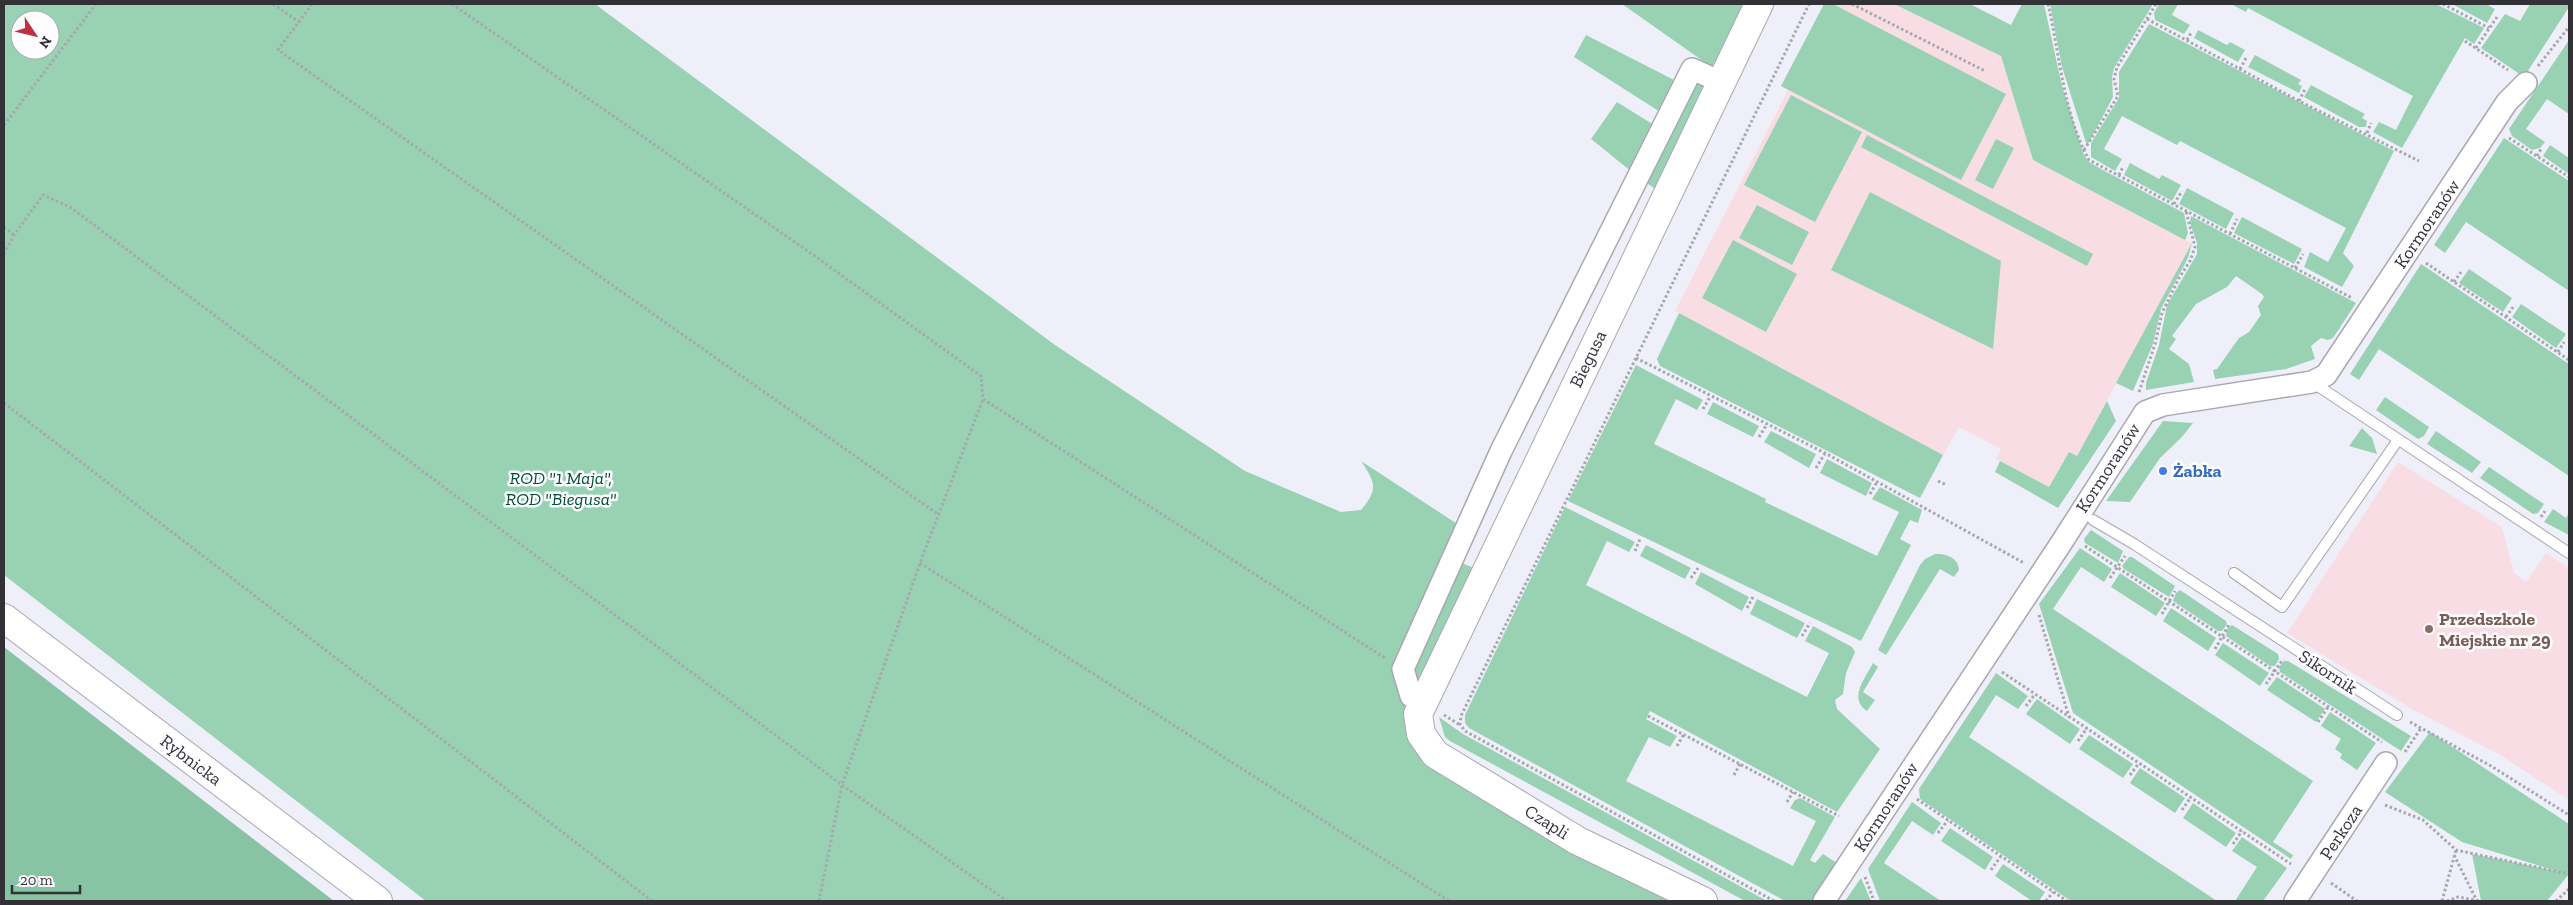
<svg xmlns="http://www.w3.org/2000/svg" width="2573" height="905" viewBox="0 0 2573 905" font-family="'Zilla Slab',serif">
<style>
.education{fill:#f8dee4}
.green{fill:#98d2b3;fill-rule:evenodd}
.forest{fill:#88c3a4}
.lines{fill:none;stroke-linecap:round;stroke-linejoin:round}
.lane-casing{stroke:#a8a8b2;stroke-width:12}
.street-casing{stroke:#a8a8b2;stroke-width:24}
.secondary-casing{stroke:#a8a8b2;stroke-width:30}
.path{stroke:#a7a7af;stroke-width:3;stroke-dasharray:2.5 2.5;stroke-linecap:butt}
.lane{stroke:#fff;stroke-width:10}
.street{stroke:#fff;stroke-width:21}
.secondary{stroke:#fff;stroke-width:28}
.shop-dot{fill:#3f7fe0;stroke:#fdfdff;stroke-width:2}
.education-dot{fill:#8d6e63;stroke:#fdfdff;stroke-width:2}
.labels{text-anchor:middle;stroke-width:5;stroke-linejoin:round;paint-order:stroke}
.street-label{font-size:18px;fill:#323236;stroke:#fdfdff}
.shop-label{font-size:18px;font-weight:bold;fill:#366cbe;stroke:#fdfdff;text-anchor:start}
.park-label{font-size:18px;font-style:italic;fill:#005033;stroke:#fdfdff}
.education-label{font-size:18px;font-weight:bold;fill:#785e54;stroke:#fdfdff;text-anchor:start}
</style>
<rect width="100%" height="100%" fill="#efeff9"/>
<path class="education" d="M 1832,4 L 1894,4 L 2001,56 L 2033,160 L 2192,243 L 2077,456 L 2069,452 L 2049,487 L 1996,459 L 2001,449 L 1959,427 L 1943,455 L 1675,311 Z
M 2398,462 L 2502,527 L 2514,573 L 2526,582 L 2546,553 L 2569,568 L 2569,800 L 2500,755 L 2410,708 L 2287,633 Z"/>
<path class="green" d="M 4,4 L 595,4 L 1055,345 L 1245,471 L 1341,512 L 1361,510 C 1379,489 1375,482 1361,461 L 1465,529 L 1452,559 L 1486,573 L 1421,734 L 1703,901 L 426,901 L 4,575 ZM 20,20 L 50,20 L 50,50 L 20,50 Z
M 1622,4 L 1741,4 L 1743,6 L 1713,68 Z
M 1824,4 L 1833,4 L 2006,94 L 1961,180 L 1781,86 Z
M 1894,4 L 1970,4 L 2011,25 L 2022,4 L 2044,4 L 2062,86 L 2084,155 L 2089,162 L 2101,169 L 2184,213 L 2188,233 L 2185,240 L 2033,160 L 2001,56 Z
M 2050,4 L 2153,4 L 2114,68 L 2112,77 L 2113,97 L 2087,146 L 2062,67 Z
M 2159,4 L 2178,4 L 2172,15 L 2190,25 L 2184,34 L 2155,20 L 2154,13 Z
M 2231,4 L 2436,4 L 2484,28 L 2474,44 L 2465,38 L 2402,148 L 2373,132 L 2379,122 L 2396,130 L 2413,96 L 2248,8 L 2246,12 Z
M 2452,4 L 2486,4 L 2495,9 L 2487,23 Z
M 2530,4 L 2569,4 L 2569,7 L 2524,77 L 2481,48 L 2505,14 L 2520,21 Z
M 2149,24 L 2394,151 L 2343,253 L 2354,266 L 2342,287 L 2304,267 L 2310,252 L 2328,262 L 2346,228 L 2180,141 L 2177,145 L 2122,116 L 2104,149 L 2122,159 L 2115,171 L 2091,157 L 2091,143 L 2119,98 L 2119,72 Z
M 2198,30 L 2227,45 L 2230,42 L 2245,50 L 2238,62 L 2194,38 Z
M 1586,35 L 1676,81 L 1692,69 L 1709,77 L 1657,190 C 1634,175 1613,156 1591,139 L 1617,102 L 1662,130 L 1668,117 L 1574,57 Z
M 2569,40 L 2569,114 L 2547,99 L 2526,129 L 2545,142 L 2540,148 L 2532,150 L 2512,136 L 2509,129 Z
M 2255,55 L 2301,80 L 2298,84 L 2302,86 L 2299,93 L 2248,67 Z
M 2311,85 L 2365,114 L 2362,118 L 2367,121 L 2366,127 L 2359,127 L 2304,97 Z
M 1791,95 L 1862,132 L 1815,222 L 1744,185 Z
M 1867,135 L 2093,254 L 2087,266 L 1861,147 Z
M 2504,138 L 2569,181 L 2569,291 L 2466,222 L 2445,253 L 2434,245 Z
M 1996,139 L 2014,148 L 1993,189 L 1975,180 Z
M 2550,145 L 2569,158 L 2569,174 L 2543,156 Z
M 2130,163 L 2159,179 L 2162,175 L 2181,185 L 2172,201 L 2124,175 Z
M 2187,188 L 2234,213 L 2226,229 L 2179,204 Z
M 1870,192 L 2001,261 L 1993,349 L 1831,270 Z
M 1757,205 L 1809,232 L 1792,265 L 1739,238 Z
M 2191,216 L 2356,303 L 2333,338 L 2328,340 L 2321,338 L 2311,346 L 2315,359 L 2286,369 L 2215,379 L 2213,370 L 2217,369 L 2239,338 L 2249,332 L 2261,315 L 2258,306 L 2264,297 L 2262,294 L 2236,276 L 2227,287 L 2196,304 L 2172,336 L 2176,339 L 2169,349 L 2189,364 L 2194,382 L 2146,390 L 2146,383 L 2159,345 L 2167,305 L 2197,254 L 2197,243 L 2190,223 Z
M 2242,217 L 2302,249 L 2294,264 L 2234,233 Z
M 1733,240 L 1797,274 L 1766,332 L 1702,298 Z
M 2192,243 L 2188,258 L 2161,309 L 2153,344 L 2133,391 L 2116,383 Z
M 2421,264 L 2569,364 L 2569,476 L 2379,349 L 2359,380 L 2350,374 Z
M 2469,269 L 2512,298 L 2503,312 L 2459,283 Z
M 2521,304 L 2566,334 L 2556,348 L 2512,317 Z
M 1679,313 L 1943,455 L 1920,498 L 1660,366 L 1657,359 Z
M 1636,365 L 1703,400 L 1697,410 L 1676,399 L 1654,444 L 1766,499 L 1765,502 L 1877,556 L 1899,512 L 1872,499 L 1880,487 L 1922,510 L 1918,523 L 1910,520 L 1900,539 L 1911,545 L 1861,641 L 1568,501 Z
M 2385,397 L 2429,427 L 2424,436 L 2418,439 L 2376,410 Z
M 2107,401 L 2116,421 L 2058,508 L 1995,472 L 2000,461 L 2049,487 L 2069,452 L 2077,456 Z
M 1713,402 L 1759,426 L 1753,437 L 1707,414 Z
M 2163,421 L 2193,423 L 2182,437 L 2160,458 L 2130,502 L 2106,501 Z
M 2362,428 L 2372,438 L 2377,454 L 2349,446 Z
M 1771,431 L 1816,454 L 1809,468 L 1764,442 Z
M 2436,431 L 2481,462 L 2472,473 L 2427,444 Z
M 1827,459 L 1872,483 L 1866,496 L 1820,473 Z
M 2489,467 L 2544,504 L 2538,513 L 2533,514 L 2480,478 Z
M 1565,507 L 1635,542 L 1629,552 L 1607,541 L 1586,585 L 1807,697 L 1829,653 L 1805,641 L 1813,626 L 1852,647 L 1855,652 L 1846,673 L 1843,694 L 1835,700 L 1837,709 L 1880,749 L 1837,812 L 1650,711 L 1646,719 L 1677,736 L 1670,747 L 1649,737 L 1626,781 L 1793,866 L 1816,821 L 1790,808 L 1795,800 L 1800,798 L 1835,817 L 1810,860 L 1815,863 L 1823,854 L 1837,863 L 1812,901 L 1785,901 L 1469,728 L 1465,723 L 1465,715 Z
M 2553,509 L 2566,518 L 2569,513 L 2569,535 L 2544,522 Z
M 2091,530 L 2123,551 L 2118,563 L 2085,543 L 2084,539 Z
M 1646,545 L 1691,568 L 1685,579 L 1640,556 Z
M 2080,548 L 2112,569 L 2104,582 L 2081,567 L 2053,609 L 2313,781 L 2273,842 L 2293,855 L 2291,859 L 2073,713 L 2039,604 Z
M 1935,554 C 1946,553 1959,558 1959,570 L 1954,577 L 1940,569 L 1886,655 L 1878,650 L 1920,565 L 1925,559 Z
M 2129,557 L 2132,557 L 2175,586 L 2169,597 L 2124,569 L 2122,566 Z
M 1701,572 L 1749,597 L 1742,611 L 1695,584 Z
M 2120,573 L 2165,603 L 2156,616 L 2111,587 Z
M 2180,590 L 2226,621 L 2227,624 L 2222,631 L 2218,631 L 2173,601 L 2176,593 Z
M 1757,599 L 1805,623 L 1797,638 L 1750,614 Z
M 2171,608 L 2216,638 L 2208,651 L 2163,621 Z
M 2232,625 L 2278,654 L 2279,659 L 2275,666 L 2270,666 L 2226,636 L 2227,629 Z
M 2223,643 L 2269,673 L 2260,686 L 2215,655 Z
M 2284,661 L 2288,661 L 2411,736 L 2401,751 L 2280,672 L 2279,667 Z
M 1873,663 L 1878,667 L 1863,692 L 1875,700 L 1867,711 C 1848,699 1865,678 1873,663 Z
M 1996,673 L 2028,696 L 2018,709 L 1996,695 L 1969,737 L 2217,901 L 2071,901 L 1920,799 L 1919,789 Z
M 2277,677 L 2325,709 L 2316,722 L 2267,690 Z
M 2037,699 L 2080,729 L 2070,744 L 2026,714 Z
M 2330,712 L 2376,743 L 2357,770 L 2340,758 L 2342,754 L 2335,749 L 2341,739 L 2321,726 Z
M 1439,717 L 1463,734 L 1767,901 L 1745,901 L 1450,741 L 1445,737 Z
M 2430,732 L 2569,824 L 2569,874 L 2547,901 L 2481,901 L 2472,854 L 2560,872 L 2462,842 L 2385,792 Z
M 2089,735 L 2133,764 L 2123,778 L 2079,749 Z
M 2140,768 L 2185,798 L 2175,813 L 2130,783 Z
M 1912,802 L 1941,823 L 1933,835 L 1912,821 L 1884,863 L 1941,901 L 1880,901 L 1868,869 Z
M 2193,803 L 2236,833 L 2226,847 L 2183,818 Z
M 1950,828 L 1993,857 L 1985,870 L 1941,841 Z
M 2242,837 L 2287,868 L 2263,901 L 2235,901 L 2257,867 L 2232,851 Z
M 2003,864 L 2045,892 L 2039,901 L 2032,901 L 1995,876 Z
M 1861,878 L 1871,901 L 1845,901 Z"/>
<path class="forest" d="M 4,647 L 334,901 L 4,901 Z"/>
<g class="lines">
<defs>
<path id="lane" d="M 2312,382 L 2569,553
M 2093,520 L 2134,544 L 2397,715
M 2234,573 L 2282,607 L 2398,440"/>
<path id="street" d="M 1423,703 L 1411,696 L 1403,669 L 1501,451 L 1692,69 L 1721,82
M 1824,901 L 2060,545 L 2145,412 L 2163,405 L 2312,382 L 2326,375 L 2507,102 L 2526,83
M 2295,901 L 2386,763"/>
<path id="secondary" d="M 4,618 L 378,901
M 1703,901 L 1578,841 L 1435,754 L 1421,734 L 1418,714 L 1759,4"/>
</defs>
<use href="#lane" class="lane-casing"/>
<use href="#street" class="street-casing"/>
<use href="#secondary" class="secondary-casing"/>
<path class="path" d="M 273,4 L 299,22
M 312,4 L 278,50 L 939,515
M 452,4 L 812,254 L 981,376 L 983,399 L 1385,658
M 1852,4 L 1985,71
M 2048,4 C 2060,55 2063,113 2089,160 L 2352,298
M 2443,4 L 2489,28
M 2147,19 L 2299,101 L 2419,161
M 2187,40 L 2191,33
M 2465,41 L 2508,70
M 2476,48 L 2497,17
M 2538,66 L 2569,27
M 2240,69 L 2246,58
M 2299,101 L 2305,89
M 4,125 L 96,4
M 2367,133 L 2371,123
M 2509,138 L 2569,177
M 2084,150 L 2118,96 L 2114,79 L 2117,67 L 2156,4
M 2537,156 L 2541,149
M 2119,175 L 2123,167
M 2174,204 L 2182,191
M 4,227 L 14,235
M 2230,234 L 2237,219
M 4,254 L 14,235 L 43,195 L 70,207 L 842,785 L 1007,901
M 2426,263 L 2569,360
M 2295,268 L 2303,254
M 2454,282 L 2461,272
M 2506,317 L 2513,307
M 2558,352 L 2564,342
M 1636,358 L 1825,453 L 2024,563
M 2139,392 L 2155,344 L 2162,313 L 2179,278 L 2190,261 L 2195,247 L 2186,211
M 4,403 L 652,901
M 1703,409 L 1710,397
M 1759,437 L 1767,424
M 1816,468 L 1825,453
M 1938,481 L 1947,485
M 1870,494 L 1877,482
M 2541,517 L 2545,511
M 2085,546 L 2382,742
M 1635,551 L 1640,539
M 920,563 L 1449,901
M 1691,578 L 1698,568
M 2110,578 L 2125,556
M 1747,608 L 1754,595
M 2162,614 L 2175,591
M 2039,615 L 2069,717
M 1802,636 L 1810,623
M 2215,649 L 2230,623
M 2002,672 L 2291,864
M 2266,684 L 2283,659
M 2026,706 L 2035,694
M 1444,715 L 1460,725
M 1648,716 L 1839,816
M 2318,722 L 2328,707
M 2410,722 L 2491,766 L 2569,815
M 2078,741 L 2087,728
M 1677,746 L 1684,734
M 2405,752 L 2421,728
M 1734,775 L 1740,764
M 2130,775 L 2139,763
M 1917,799 L 2067,901
M 1787,802 L 1793,792
M 2385,805 L 2423,820 L 2456,850 L 2569,874
M 2182,810 L 2191,797
M 1938,833 L 1948,820
M 2233,844 L 2242,831
M 2454,855 L 2476,899
M 1991,870 L 2001,856
M 1865,877 L 1874,901
M 2331,883 L 2357,901
M 819,901 L 842,785 L 920,563 L 983,399
M 1774,901 L 1465,731 L 1460,724 L 1461,716 L 1809,4
M 2046,901 L 2053,892
M 2442,901 L 2456,850
M 2447,901 L 2458,897 L 2480,901
M 2556,901 L 2569,889"/>
<use href="#lane" class="lane"/>
<use href="#street" class="street"/>
<use href="#secondary" class="secondary"/>
</g>
<circle class="shop-dot" cx="2163" cy="471" r="5"/>
<circle class="education-dot" cx="2429" cy="629" r="5"/>
<g class="labels">
<g class="street-label">
<text transform="translate(2427 224) rotate(-56)" y="6">Kormoranów</text>
<text transform="translate(1588 359) rotate(-64)" y="6">Biegusa</text>
<text transform="translate(2108 468) rotate(-57)" y="6">Kormoranów</text>
<text transform="translate(2328 672) rotate(33)" y="6">Sikornik</text>
<text transform="translate(191 760) rotate(37)" y="6">Rybnicka</text>
<text transform="translate(1886 807) rotate(-57)" y="6">Kormoranów</text>
<text transform="translate(1547 822) rotate(32)" y="6">Czapli</text>
<text transform="translate(2341 832) rotate(-57)" y="6">Perkoza</text>
</g>
<g class="shop-label">
<text x="2173" y="477">Żabka</text>
</g>
<g class="park-label">
<text x="561" y="484">ROD "1 Maja",<tspan x="561" dy="21">ROD "Biegusa"</tspan></text>
</g>
<g class="education-label">
<text x="2439" y="625">Przedszkole<tspan x="2439" dy="21">Miejskie nr 29</tspan></text>
</g>
</g>
<rect width="2573" height="905" fill="none" stroke="#323236" stroke-width="10"/>
<g transform="translate(35 35) rotate(125)"><circle r="24" fill="#fdfdff" stroke="#acacaf"/>
<path d="M0-4L9 19L0 12L-9 19Z" fill="#c02f42"/>
<text y="-8" font-size="14" font-weight="bold" text-anchor="middle" fill="#323236">N</text>
</g>
<path d="M12 885v8h68v-8" fill="none" stroke="#323236" stroke-width="2.5"/>
<text x="20" y="885" font-size="15" fill="#323236" stroke="#fdfdff" stroke-width="4" paint-order="stroke">20 m</text>
</svg>
